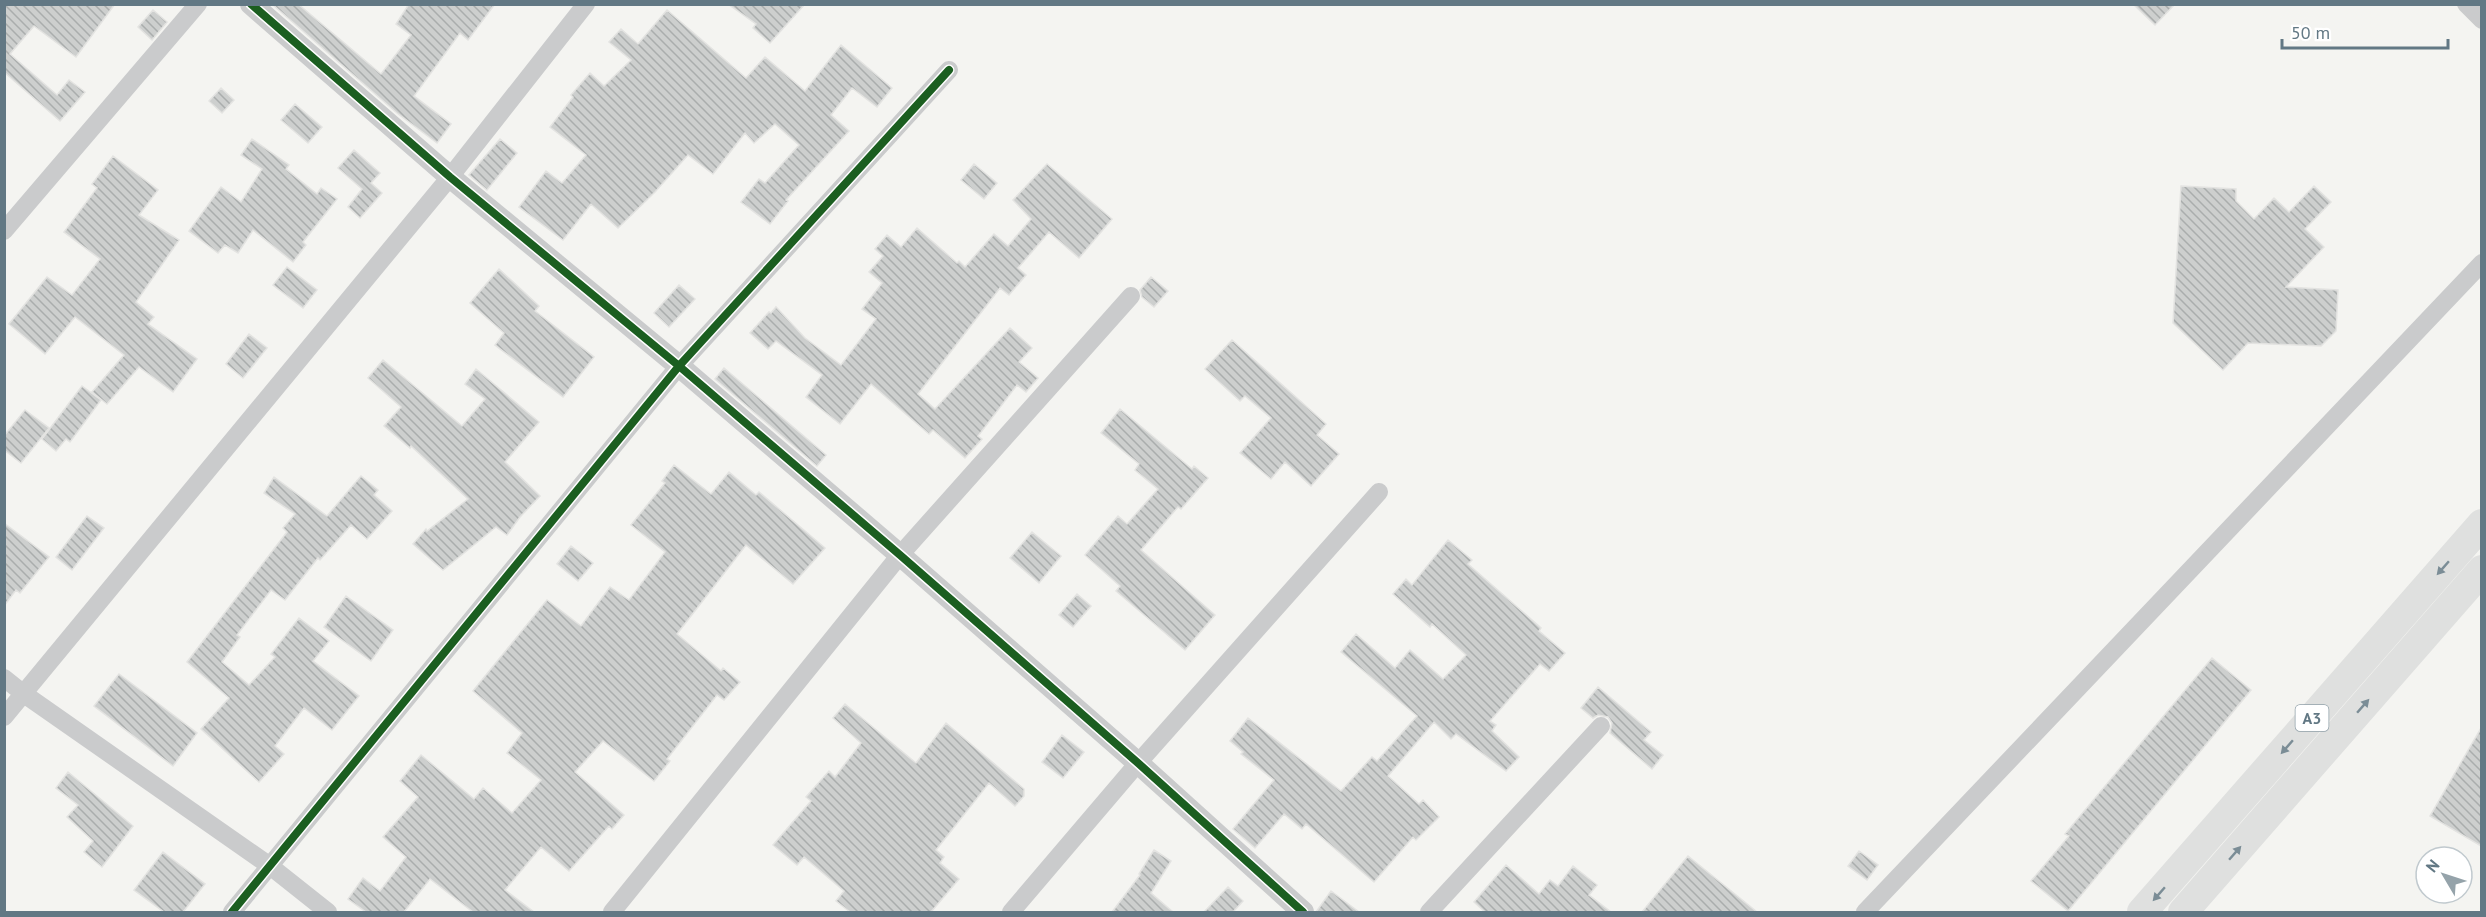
<svg xmlns="http://www.w3.org/2000/svg" width="2486" height="917" viewBox="0 0 2486 917" font-family="'PT Sans',sans-serif">
<style>
.building{fill:url(#building-back-hatch);stroke:#e3e3e1;stroke-width:1.5}
.lines{fill:none;stroke-linecap:round;stroke-linejoin:round}
.minor{stroke:#cacbcc;stroke-width:18}
.tertiary{stroke:#cacbcc;stroke-width:22}
.trunk{stroke:#dfe0df;stroke-width:30}
.cycleway-casing{stroke:#fff;stroke-width:11}
.cycleway{stroke:#1b5e20;stroke-width:8}
.oneway{fill:#7b8d96}
.labels{text-anchor:middle;stroke-width:6;stroke-linejoin:round;paint-order:stroke}
.shield{fill:#fff;stroke:#91a0a9;stroke-width:1.5}
.shield-label{font-size:16px;font-weight:bold;fill:#627884}
</style>
<defs>
<pattern id="building-back-hatch" width="6" height="6" patternUnits="userSpaceOnUse" patternTransform="scale(1.5)"><rect width="6" height="6" fill="#cdcfce"/><path d="M-1 5l2 2M0 0l6 6M5-1l2 2" fill="none" stroke="#aaadad"/></pattern>
</defs>
<rect width="100%" height="100%" fill="#f4f4f1"/>
<path class="building" d="M 4,4 L 115,4 L 76,57 L 34,26 L 10,54 L 57,95 L 69,80 L 85,92 L 60,121 L 4,72 Z
M 272,4 L 298,4 L 381,74 L 411,35 L 396,24 L 409,4 L 495,4 L 468,40 L 460,33 L 414,96 L 451,124 L 437,143 L 397,113 Z
M 728,4 L 805,4 L 770,43 L 753,28 L 756,24 Z
M 2133,4 L 2175,4 L 2155,25 Z
M 153,10 L 167,22 L 152,40 L 138,27 Z
M 667,10 L 746,78 L 765,57 L 805,91 L 841,45 L 892,88 L 877,107 L 852,88 L 831,115 L 849,131 L 786,200 L 788,201 L 770,224 L 741,202 L 759,179 L 765,183 L 799,145 L 775,124 L 754,143 L 745,133 L 713,174 L 688,155 L 655,192 L 618,228 L 591,204 L 563,240 L 519,207 L 546,171 L 562,183 L 586,155 L 550,127 L 573,97 L 571,95 L 590,73 L 604,86 L 631,60 L 609,42 L 621,29 L 638,44 Z
M 221,88 L 234,100 L 222,113 L 209,101 Z
M 295,104 L 322,127 L 308,143 L 281,120 Z
M 252,139 L 289,165 L 286,169 L 317,194 L 321,188 L 337,199 L 303,242 L 306,245 L 293,262 L 253,230 L 238,253 L 225,245 L 218,253 L 189,231 L 221,187 L 241,202 L 262,169 L 241,155 Z
M 500,139 L 517,153 L 487,190 L 469,175 Z
M 354,150 L 380,173 L 371,183 L 382,193 L 360,218 L 348,207 L 362,189 L 338,168 Z
M 113,156 L 158,190 L 139,215 L 179,240 L 136,302 L 154,317 L 148,324 L 197,359 L 173,392 L 139,367 L 107,404 L 92,392 L 124,355 L 75,317 L 45,354 L 9,324 L 47,277 L 72,295 L 100,259 L 64,232 L 97,188 L 92,184 Z
M 974,164 L 997,183 L 984,199 L 961,180 Z
M 1047,164 L 1112,219 L 1079,258 L 1049,232 L 1018,268 L 1026,275 L 1009,295 L 1000,288 L 918,394 L 935,409 L 1010,328 L 1032,348 L 1019,362 L 1038,378 L 1026,392 L 1017,385 L 978,436 L 982,439 L 965,458 L 933,430 L 929,434 L 871,384 L 840,424 L 806,397 L 822,375 L 776,341 L 768,349 L 750,333 L 769,312 L 771,313 L 776,307 L 805,338 L 841,365 L 876,319 L 862,309 L 882,283 L 869,272 L 883,256 L 875,249 L 887,235 L 901,247 L 917,228 L 957,263 L 959,261 L 965,267 L 994,234 L 1008,246 L 1031,219 L 1013,200 Z
M 2181,186 L 2236,189 L 2236,201 L 2254,219 L 2274,198 L 2289,212 L 2314,186 L 2331,202 L 2305,229 L 2324,247 L 2286,287 L 2338,290 L 2336,331 L 2321,346 L 2248,343 L 2223,370 L 2173,323 Z
M 287,267 L 317,290 L 303,308 L 273,285 Z
M 499,269 L 539,306 L 535,311 L 594,357 L 563,397 L 495,345 L 504,333 L 470,303 Z
M 1151,277 L 1168,291 L 1154,307 L 1142,297 L 1140,290 Z
M 679,285 L 695,299 L 669,327 L 654,313 Z
M 249,334 L 267,348 L 243,378 L 226,364 Z
M 1232,340 L 1326,424 L 1317,435 L 1339,454 L 1311,486 L 1285,462 L 1271,479 L 1240,453 L 1271,418 L 1245,396 L 1240,401 L 1205,369 Z
M 383,360 L 462,426 L 485,399 L 465,384 L 476,369 L 539,422 L 505,462 L 540,496 L 520,517 L 507,535 L 496,527 L 443,570 L 413,544 L 426,529 L 427,531 L 468,499 L 411,446 L 410,448 L 384,426 L 401,407 L 368,378 Z
M 724,368 L 826,455 L 817,466 L 715,379 Z
M 82,386 L 101,400 L 70,442 L 66,439 L 56,451 L 42,439 Z
M 1120,409 L 1192,469 L 1194,466 L 1208,478 L 1181,509 L 1178,507 L 1141,550 L 1215,615 L 1185,650 L 1116,591 L 1120,586 L 1085,555 L 1118,516 L 1127,524 L 1158,489 L 1135,470 L 1139,464 L 1101,433 Z
M 25,410 L 49,428 L 21,463 L 4,450 L 4,436 Z
M 674,465 L 711,494 L 729,472 L 756,495 L 759,492 L 825,548 L 793,584 L 746,545 L 677,634 L 721,671 L 723,668 L 740,682 L 724,700 L 717,695 L 667,759 L 670,761 L 654,781 L 603,741 L 575,772 L 624,815 L 612,829 L 609,826 L 569,871 L 541,847 L 505,890 L 534,912 L 473,912 L 430,879 L 404,912 L 366,912 L 348,899 L 363,878 L 380,891 L 406,857 L 383,837 L 418,797 L 400,781 L 421,755 L 474,799 L 483,788 L 512,813 L 541,780 L 507,753 L 522,733 L 473,691 L 547,600 L 581,626 L 610,587 L 629,600 L 665,552 L 631,525 L 665,483 L 662,481 Z
M 361,476 L 378,490 L 374,495 L 392,511 L 367,539 L 351,525 L 320,560 L 318,558 L 285,600 L 271,590 L 237,635 L 240,637 L 222,662 L 249,685 L 275,657 L 271,654 L 299,618 L 329,641 L 313,661 L 359,696 L 332,730 L 304,708 L 275,746 L 284,754 L 259,782 L 201,729 L 229,698 L 187,662 L 287,532 L 283,528 L 295,514 L 264,493 L 274,477 L 327,516 Z
M 87,516 L 104,528 L 72,570 L 56,557 Z
M 4,523 L 49,557 L 20,593 L 16,590 L 4,606 Z
M 1032,532 L 1061,556 L 1039,583 L 1010,558 Z
M 1448,540 L 1472,560 L 1468,564 L 1541,628 L 1539,631 L 1565,653 L 1549,671 L 1540,664 L 1490,721 L 1496,725 L 1492,731 L 1519,757 L 1506,771 L 1456,734 L 1451,739 L 1434,722 L 1388,776 L 1419,804 L 1423,800 L 1439,817 L 1416,840 L 1413,837 L 1374,882 L 1306,824 L 1302,829 L 1284,814 L 1255,848 L 1233,829 L 1274,780 L 1241,754 L 1243,752 L 1230,741 L 1248,718 L 1341,791 L 1372,757 L 1377,761 L 1417,716 L 1341,652 L 1356,634 L 1395,668 L 1410,650 L 1443,679 L 1466,655 L 1432,624 L 1430,627 L 1393,594 L 1406,579 L 1412,585 Z
M 571,546 L 593,563 L 578,581 L 557,564 Z
M 1077,594 L 1091,606 L 1073,627 L 1059,615 Z
M 346,596 L 393,630 L 371,661 L 324,627 Z
M 2212,658 L 2251,690 L 2068,911 L 2031,881 L 2069,836 L 2065,834 Z
M 119,674 L 197,733 L 173,766 L 94,706 Z
M 1598,687 L 1651,732 L 1644,740 L 1663,755 L 1652,769 L 1610,733 L 1612,723 L 1608,717 L 1598,715 L 1593,718 L 1581,708 Z
M 845,704 L 916,763 L 946,723 L 1024,789 L 1024,796 L 1015,806 L 989,783 L 936,850 L 944,857 L 940,863 L 959,879 L 931,912 L 850,912 L 836,901 L 844,891 L 804,857 L 797,865 L 773,845 L 811,801 L 806,797 L 829,771 L 835,777 L 861,743 L 833,718 Z
M 2481,728 L 2481,846 L 2430,816 Z
M 1062,735 L 1084,752 L 1063,778 L 1042,762 Z
M 68,772 L 133,826 L 102,867 L 84,852 L 93,841 L 67,817 L 78,805 L 56,788 Z
M 1154,850 L 1171,861 L 1151,893 L 1173,912 L 1112,912 L 1140,875 L 1139,874 Z
M 1859,851 L 1878,865 L 1867,880 L 1848,866 Z
M 163,852 L 205,884 L 183,912 L 164,912 L 134,890 Z
M 1688,856 L 1757,912 L 1642,912 Z
M 1506,865 L 1539,894 L 1550,880 L 1558,886 L 1573,866 L 1597,885 L 1589,895 L 1611,912 L 1485,912 L 1474,902 Z
M 1228,887 L 1243,901 L 1233,912 L 1204,912 Z
M 1331,891 L 1359,912 L 1316,912 Z"/>
<g class="lines">
<path class="minor" d="M 2466,4 L 2482,20
M 4,231 L 198,4
M 4,678 L 24,694 L 270,866 L 328,912
M 4,717 L 450,177 L 586,4
M 232,912 L 679,366 L 949,70
M 612,912 L 900,555 L 1131,296
M 1011,912 L 1138,763 L 1379,492
M 1429,912 L 1601,726
M 1865,912 L 2482,263"/>
<path class="tertiary" d="M 251,4 L 450,177 L 679,366 L 900,555 L 1138,763 L 1303,912"/>
<path class="trunk" d="M 2142,912 L 2482,524
M 2183,912 L 2482,570"/>
<defs>
<path id="cycleway" d="M 251,4 L 450,177 L 679,366 L 900,555 L 1138,763 L 1303,912
M 232,912 L 679,366 L 949,70"/>
</defs>
<use href="#cycleway" class="cycleway-casing"/>
<use href="#cycleway" class="cycleway"/>
</g>
<defs><path id="oneway-solid" d="M-6-.8H1V-3.2L6.5 0L1 3.2V.8H-6Z" transform="scale(1.5)"/></defs>
<g class="oneway">
<use href="#oneway-solid" transform="translate(2443 568) rotate(131)"/>
<use href="#oneway-solid" transform="translate(2363 706) rotate(-49)"/>
<use href="#oneway-solid" transform="translate(2287 747) rotate(131)"/>
<use href="#oneway-solid" transform="translate(2235 853) rotate(-49)"/>
<use href="#oneway-solid" transform="translate(2159 894) rotate(131)"/>
</g>
<g class="labels">
<rect class="shield" x="2295.5" y="705" width="33" height="26" rx="4.5"/>
<g class="shield-label">
<text x="2312" y="724">A3</text>
</g>
</g>
<rect width="2486" height="917" fill="none" stroke="#627884" stroke-width="12"/>
<g transform="translate(2444 875) rotate(309)"><circle r="28" fill="#ffffff" stroke="#c0c9ce" stroke-width="1.5"/>
<path d="M0-4.5L10 22L0 15L-10 22Z" fill="#95a3aa"/>
<text y="-9" font-size="16" font-weight="bold" text-anchor="middle" fill="#627884">N</text>
</g>
<path d="M2282 39v9h166v-9" fill="none" stroke="#627884" stroke-width="3"/>
<text x="2291" y="39" font-size="18" fill="#627884" stroke="#ffffff" stroke-width="4.5" paint-order="stroke">50 m</text>
</svg>
